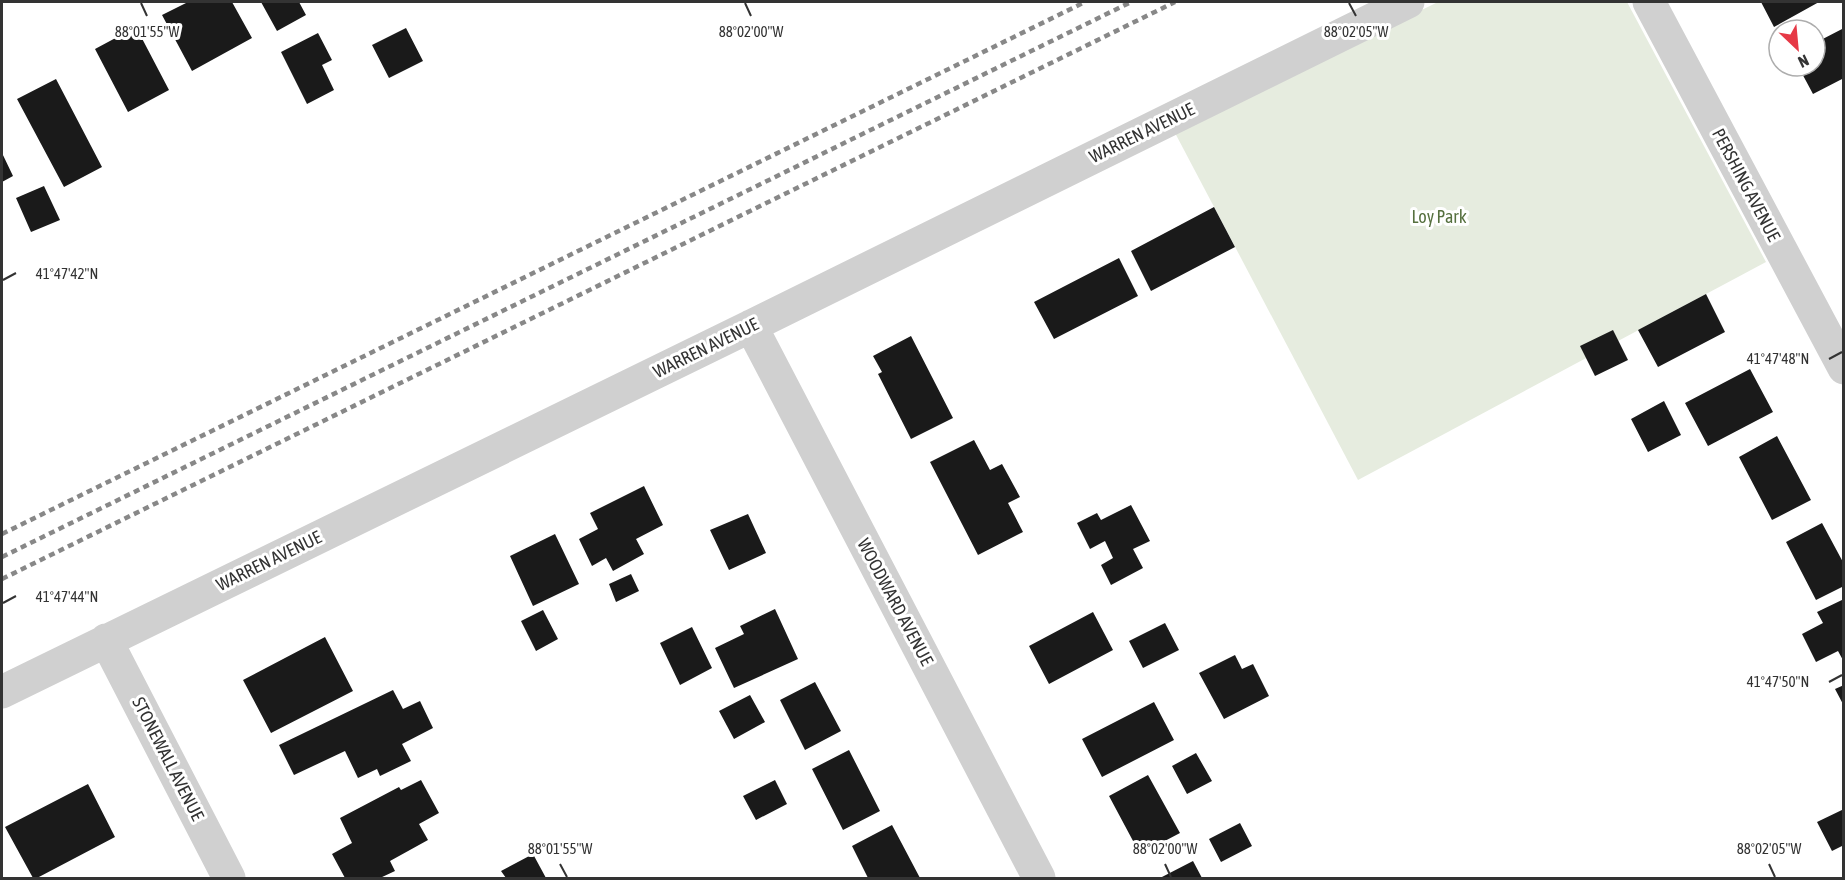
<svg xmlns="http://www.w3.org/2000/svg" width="1845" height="880" viewBox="0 0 1845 880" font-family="'Asap Condensed',sans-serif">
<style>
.park{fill:#e6ecdf}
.building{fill:#1a1a1a}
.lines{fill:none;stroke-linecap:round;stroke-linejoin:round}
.minor{stroke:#d0d0d0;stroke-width:33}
.rail{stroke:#888;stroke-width:4.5;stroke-dasharray:6 4.5;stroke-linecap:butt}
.ticks{fill:none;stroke:#333;stroke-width:2}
.labels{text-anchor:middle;stroke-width:6;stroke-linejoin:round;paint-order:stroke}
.street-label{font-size:18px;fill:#333;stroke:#fff}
.park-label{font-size:18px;fill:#56703f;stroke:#fff}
.ticks-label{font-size:15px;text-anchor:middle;fill:#333;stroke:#fff;stroke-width:6;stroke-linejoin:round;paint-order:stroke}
</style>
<rect width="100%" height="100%" fill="#fff"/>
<path class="park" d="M 1438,2 L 1627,2 L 1766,262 L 1358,480 L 1174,131 Z"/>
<path class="building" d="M 188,2 L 232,2 L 252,38 L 192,71 L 162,15 Z
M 261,2 L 299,2 L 306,15 L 277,31 Z
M 1761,2 L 1819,2 L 1774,27 Z
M 136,27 L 169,90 L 128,112 L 95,49 Z
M 406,28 L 423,61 L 389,78 L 372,45 Z
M 1844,28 L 1844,78 L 1813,94 L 1798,66 L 1815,66 L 1815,43 Z
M 318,33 L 332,60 L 322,65 L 334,90 L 307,104 L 281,52 Z
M 56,79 L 102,167 L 64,187 L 17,99 Z
M 2,153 L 13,176 L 2,182 Z
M 44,186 L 60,220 L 31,232 L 16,198 Z
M 1214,207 L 1235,247 L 1151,291 L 1131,251 Z
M 1119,258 L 1138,296 L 1054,339 L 1034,302 Z
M 1706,294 L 1725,332 L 1658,367 L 1638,330 Z
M 1613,330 L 1628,360 L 1595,376 L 1580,346 Z
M 911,336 L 953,418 L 911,439 L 878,374 L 882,372 L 873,356 Z
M 1750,369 L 1773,412 L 1708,446 L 1685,403 Z
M 1664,401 L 1681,435 L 1648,452 L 1631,419 Z
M 1777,436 L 1811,500 L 1772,520 L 1739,457 Z
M 974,440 L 990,470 L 1002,464 L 1020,497 L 1008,503 L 1023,532 L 978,555 L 930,462 Z
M 644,486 L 663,525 L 636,539 L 644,554 L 613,571 L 606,558 L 592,566 L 579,539 L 598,529 L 590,513 Z
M 1131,505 L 1150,541 L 1133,549 L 1143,568 L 1111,585 L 1101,565 L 1113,558 L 1105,541 L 1090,549 L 1077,523 L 1097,513 L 1101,520 Z
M 748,514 L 766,553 L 729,570 L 710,530 Z
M 1822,523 L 1844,564 L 1844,586 L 1816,600 L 1786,542 Z
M 555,534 L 579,584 L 533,606 L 510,556 Z
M 631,574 L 639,591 L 616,602 L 609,584 Z
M 1844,599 L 1844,662 L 1838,651 L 1816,662 L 1802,634 L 1823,623 L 1817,612 Z
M 775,609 L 798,659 L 734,688 L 715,648 L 744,634 L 740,626 Z
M 543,610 L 558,639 L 536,651 L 521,621 Z
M 1093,612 L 1113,650 L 1049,684 L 1029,646 Z
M 1165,623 L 1179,650 L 1143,668 L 1129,641 Z
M 692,627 L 712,668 L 680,685 L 660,643 Z
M 325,637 L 353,691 L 271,733 L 243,680 Z
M 1235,655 L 1242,669 L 1253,664 L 1269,696 L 1224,719 L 1199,673 Z
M 815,682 L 841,731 L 805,750 L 780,700 Z
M 1844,685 L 1844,706 L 1835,689 Z
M 393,690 L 403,709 L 420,701 L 433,728 L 402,744 L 411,761 L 380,776 L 377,769 L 358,778 L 345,751 L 294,775 L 279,745 Z
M 750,695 L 765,722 L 734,739 L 719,711 Z
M 1154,702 L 1174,740 L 1102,777 L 1082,739 Z
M 849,750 L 880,811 L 843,830 L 812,769 Z
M 1196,753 L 1212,781 L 1187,794 L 1172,766 Z
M 1148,775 L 1180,833 L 1140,854 L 1109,796 Z
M 421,780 L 439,813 L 419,824 L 428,840 L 390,861 L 395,871 L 380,878 L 345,878 L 332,854 L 352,843 L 340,818 L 399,787 L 401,790 Z
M 775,780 L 787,804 L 756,820 L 743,796 Z
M 88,784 L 115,837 L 37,878 L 33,878 L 5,827 Z
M 1844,809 L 1844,845 L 1832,851 L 1817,822 Z
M 1240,823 L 1252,846 L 1221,862 L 1209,839 Z
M 892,825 L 920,878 L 868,878 L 852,846 Z
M 533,854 L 546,878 L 506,878 L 501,871 Z
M 1193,861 L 1202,878 L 1160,878 Z"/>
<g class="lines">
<path class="minor" d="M 1649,2 L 1844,368
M 751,326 L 1039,878
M 106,640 L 229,878
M 2,692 L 751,326 L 1408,2"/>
<path class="rail" d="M 2,534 L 1085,2
M 2,557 L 1131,2
M 2,579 L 1175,2"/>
</g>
<path class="ticks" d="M 141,3 L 147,16M 745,3 L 751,16M 1349,3 L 1356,16M 3,280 L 16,273M 1829,359 L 1842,352M 3,603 L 16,596M 1829,682 L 1842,675M 560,864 L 567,877M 1165,864 L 1171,877M 1769,864 L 1775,877"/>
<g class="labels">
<g class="street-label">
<text transform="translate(1142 133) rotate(-26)" y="6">WARREN AVENUE</text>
<text transform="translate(1746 185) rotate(62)" y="6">PERSHING AVENUE</text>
<text transform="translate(706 348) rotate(-26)" y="6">WARREN AVENUE</text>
<text transform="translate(269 561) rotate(-26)" y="6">WARREN AVENUE</text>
<text transform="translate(895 602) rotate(62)" y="6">WOODWARD AVENUE</text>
<text transform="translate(168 759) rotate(63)" y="6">STONEWALL AVENUE</text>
</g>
<g class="park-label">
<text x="1439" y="223">Loy Park</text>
</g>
</g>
<g class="ticks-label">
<text x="147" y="37">88°01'55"W</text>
<text x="751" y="37">88°02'00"W</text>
<text x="1356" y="37">88°02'05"W</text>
<text x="67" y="279">41°47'42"N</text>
<text x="1778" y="364">41°47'48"N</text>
<text x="67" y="602">41°47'44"N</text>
<text x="1778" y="687">41°47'50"N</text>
<text x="560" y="854">88°01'55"W</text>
<text x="1165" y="854">88°02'00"W</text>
<text x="1769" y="854">88°02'05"W</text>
</g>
<rect width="1845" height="880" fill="none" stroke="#333333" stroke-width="6"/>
<g transform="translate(1797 48) rotate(154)"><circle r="28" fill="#ffffff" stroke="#adadad" stroke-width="1.5"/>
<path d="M0-4.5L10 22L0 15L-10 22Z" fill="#e63946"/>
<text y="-9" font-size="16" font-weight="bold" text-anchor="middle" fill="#333333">N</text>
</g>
</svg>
